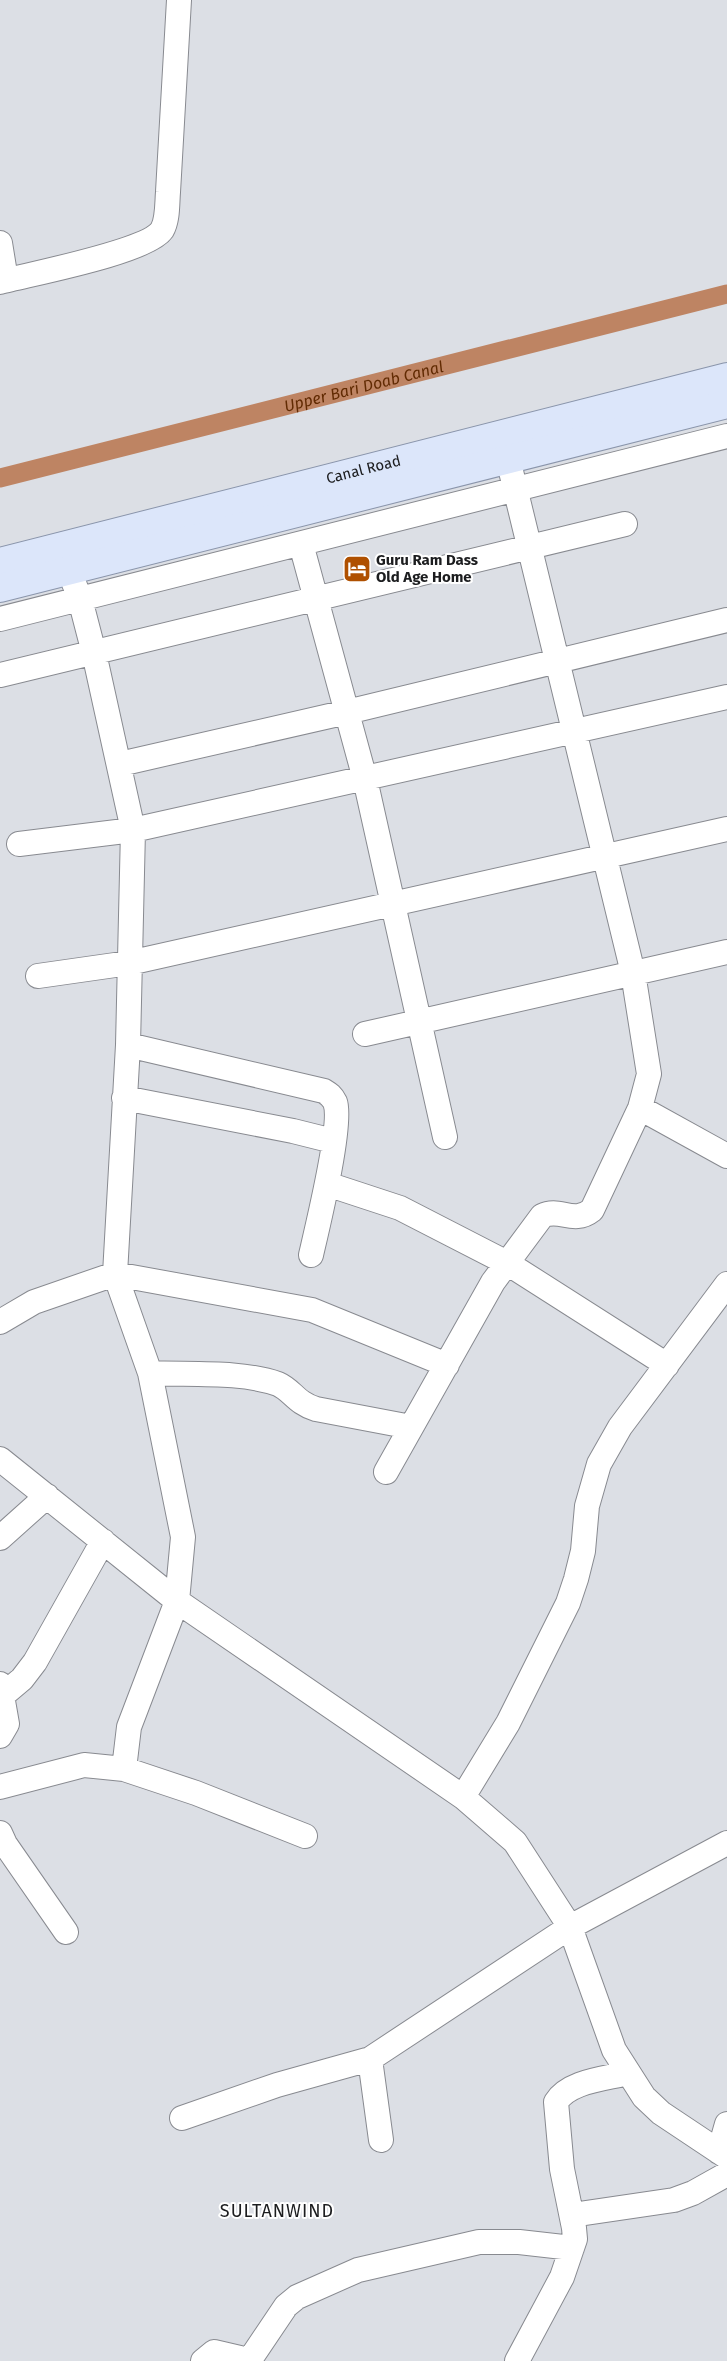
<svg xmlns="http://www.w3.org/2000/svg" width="727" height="2361" viewBox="0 0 727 2361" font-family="'Fira Sans',sans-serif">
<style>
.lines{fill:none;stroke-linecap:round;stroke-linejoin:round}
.canal{stroke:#be8463;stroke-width:19}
.minor-casing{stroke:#888a90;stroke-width:26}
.major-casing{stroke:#8a95ab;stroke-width:30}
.minor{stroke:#fff;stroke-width:24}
.major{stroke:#dce6fa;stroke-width:28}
.labels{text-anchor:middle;stroke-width:4;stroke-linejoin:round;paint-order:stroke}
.street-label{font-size:15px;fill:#1c1d1f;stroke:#fff}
.poi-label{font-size:15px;font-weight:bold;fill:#1c1d1f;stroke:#fff;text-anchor:start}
.water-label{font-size:16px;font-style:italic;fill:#622b03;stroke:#fff}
.quarter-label{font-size:18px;letter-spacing:1px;fill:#1c1d1f;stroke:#fff}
</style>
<rect width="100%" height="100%" fill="#dcdfe5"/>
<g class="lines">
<path class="canal" id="s1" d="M 0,478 L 727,294"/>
<defs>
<path id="minor" d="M 0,243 L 6,280
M 0,282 C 30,274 147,252 162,230 C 168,220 167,203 168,192 L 179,0
M 508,459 L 633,973 L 649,1074 L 640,1108 L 727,1156
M 301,544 L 365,779 L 445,1137
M 69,570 L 80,599 L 94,653 L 133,830 L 128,1045 L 115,1274 L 150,1373 L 183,1537 L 177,1601 L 129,1727 L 124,1769
M 0,619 L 727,436
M 0,675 L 625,524
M 120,764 L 347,712 L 727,620
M 19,844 L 133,830 L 727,697
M 38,976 L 129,963 L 727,829
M 365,1034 L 727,952
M 128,1045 L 324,1091 C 329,1094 332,1096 335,1102 C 343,1122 317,1229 311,1255
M 124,1098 L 293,1131 L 333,1141
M 327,1184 L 400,1208 L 507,1263 L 667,1365
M 0,1322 L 34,1302 L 115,1274 L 312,1310 L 447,1365
M 150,1373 C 189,1375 242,1371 278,1384 C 292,1390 296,1403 316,1409 L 411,1427
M 0,1459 L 177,1601 L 463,1797 L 515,1842 L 570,1927 L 614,2050 L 644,2097 L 661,2113 L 727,2157
M 386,1472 L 493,1282 L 542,1216 C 560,1207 573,1225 592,1210 L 640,1108
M 0,1538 L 47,1496
M 0,1684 L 7,1724 L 0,1736
M 3,1695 L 22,1679 L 35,1662 L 103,1541
M 0,1787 L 84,1765 L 124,1769 L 196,1793 L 305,1836
M 463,1797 L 508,1723 L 568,1603 L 576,1579 L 583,1551 L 587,1506 L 599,1464 L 620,1427 L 727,1284
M 0,1833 L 5,1844 L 66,1932
M 370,2059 L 381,2140
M 182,2118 L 277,2085 L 370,2059 L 570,1927 L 727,1843
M 719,2152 L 727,2124
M 572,2215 L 674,2200 L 693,2193 L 727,2174
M 203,2361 L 214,2352 L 244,2359 L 251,2358 L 286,2306 L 297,2297 L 358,2270 L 479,2242 L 519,2242 L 572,2248
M 517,2361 L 562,2277 L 575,2239 L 574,2228 L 562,2169 L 556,2102 C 569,2081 605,2079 628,2073"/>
<g id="major">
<path id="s2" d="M 0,562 L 727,377"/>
<path d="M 0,588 L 727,404"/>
</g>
</defs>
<use href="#minor" class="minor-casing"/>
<use href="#major" class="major-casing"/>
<use href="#minor" class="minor"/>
<use href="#major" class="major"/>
</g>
<defs>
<symbol id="hotel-square" viewBox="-11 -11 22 22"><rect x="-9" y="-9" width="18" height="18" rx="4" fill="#af5000" stroke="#fff"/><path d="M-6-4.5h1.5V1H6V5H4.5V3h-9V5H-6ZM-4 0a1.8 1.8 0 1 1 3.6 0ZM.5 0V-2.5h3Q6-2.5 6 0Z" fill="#fff"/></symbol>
</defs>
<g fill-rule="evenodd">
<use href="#hotel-square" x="341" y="553" width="32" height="32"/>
</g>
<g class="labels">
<g class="street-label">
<text dy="5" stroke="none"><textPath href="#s2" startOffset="375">Canal Road</textPath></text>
</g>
<g class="poi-label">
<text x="376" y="565">Guru Ram Dass<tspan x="376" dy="17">Old Age Home</tspan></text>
</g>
<g class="water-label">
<text dy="6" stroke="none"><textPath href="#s1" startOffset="375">Upper Bari Doab Canal</textPath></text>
</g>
<g class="quarter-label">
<text x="277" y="2217">SULTANWIND</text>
</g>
</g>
</svg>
